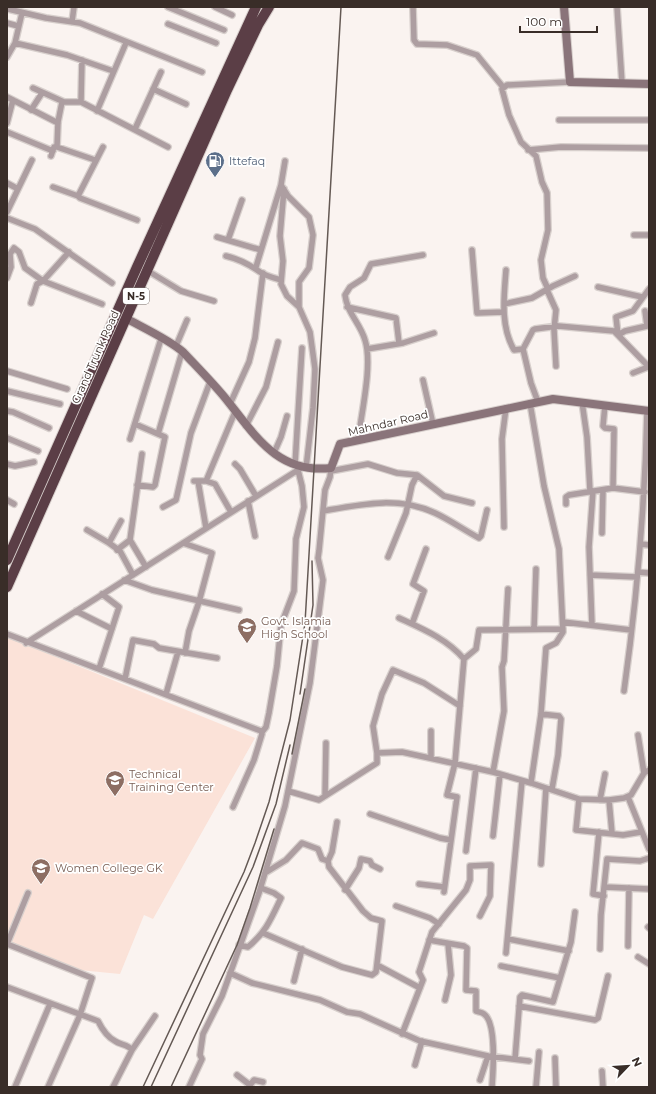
<svg xmlns="http://www.w3.org/2000/svg" width="656" height="1094" viewBox="0 0 656 1094" font-family="Montserrat,sans-serif">
<style>
.built{fill:#fbe2d8}
.lines{fill:none;stroke-linecap:round;stroke-linejoin:round}
.street-casing{stroke:#d7cfcc;stroke-width:8}
.secondary-casing{stroke:#d7cfcc;stroke-width:10}
.highway-casing{stroke:#d7cfcc;stroke-width:12}
.street{stroke:#ad9ea1;stroke-width:5.5}
.secondary{stroke:#8a747a;stroke-width:8}
.highway{stroke:#5b3e46;stroke-width:10}
.rail{stroke:#645954;stroke-width:1.5}
.labels{text-anchor:middle;stroke-width:3.5;stroke-linejoin:round;paint-order:stroke}
.shield{fill:#fff;stroke:#746c68;stroke-width:1}
.shield-label{font-size:10px;font-weight:bold;fill:#392d28}
.service-label{font-size:11px;fill:#4e5e75;stroke:#fff;text-anchor:start}
.street-label{font-size:11px;fill:#392d28;stroke:#fff}
.education-label{font-size:11px;fill:#785e54;stroke:#fff;text-anchor:start}
</style>
<rect width="100%" height="100%" fill="#faf3f0"/>
<path class="built" d="M 7,637 L 255,738 L 153,919 L 144,915 L 120,974 L 69,969 L 21,949 L 7,941 Z"/>
<g class="lines">
<defs>
<path id="street" d="M 168,7 L 224,30
M 215,7 L 232,15
M 413,7 L 414,40 L 417,44 L 447,45 L 477,55 L 503,87
M 617,7 L 622,83
M 8,9 L 46,18 L 80,23 L 202,72
M 22,13 L 15,43 L 67,55 L 113,71
M 72,22 L 74,7
M 7,23 L 18,26
M 168,24 L 216,43
M 7,57 L 15,43
M 82,60 L 81,102 L 168,147
M 33,88 L 64,102 L 81,102
M 153,89 L 186,104
M 7,97 L 58,123
M 31,110 L 42,93
M 97,111 L 126,43
M 559,120 L 649,120
M 7,123 L 13,100
M 135,129 L 161,72
M 7,132 L 53,151
M 57,147 L 58,122 L 62,102
M 103,147 L 78,196 L 80,198 L 137,220
M 528,150 L 561,147 L 649,148
M 51,156 L 54,147 L 57,147 L 95,160
M 285,161 L 281,185 L 288,196 L 309,217 L 313,235 L 309,268 L 299,282 L 299,307 L 310,332 L 315,369 L 313,408 L 306,468
M 7,183 L 18,189
M 53,187 L 78,196
M 284,189 L 280,236 L 283,261 L 281,284 L 287,296 L 299,307
M 7,212 L 32,160
M 7,218 L 35,229 L 112,283
M 634,235 L 649,235
M 217,237 L 261,250
M 228,240 L 242,200
M 472,250 L 477,313 L 504,312
M 226,256 C 239,259 249,264 260,272 C 266,276 274,278 281,280
M 256,267 L 281,185
M 506,270 C 504,297 500,325 514,350 L 523,349
M 153,274 L 181,291 L 214,301
M 7,278 L 11,267 L 10,254 L 14,248 L 19,252 L 25,268 L 43,281 L 69,252
M 598,287 L 642,297
M 548,289 L 543,278 L 541,260 L 548,230 L 547,193 L 542,182 L 536,156 L 521,142 L 509,115 L 502,89 L 507,85 L 570,82
M 547,290 L 556,310 L 554,330 L 556,366
M 31,303 L 37,284 L 43,281 L 102,304
M 504,304 L 532,298 L 553,286 L 575,276
M 347,307 L 396,318 L 399,343
M 645,311 L 647,326 L 625,331 L 618,335 L 616,317 L 633,311 L 649,289
M 176,346 L 187,320
M 367,349 L 403,343 L 434,333
M 7,371 L 67,389
M 633,373 L 648,367
M 423,380 L 433,424
M 7,391 L 60,404
M 538,402 L 531,383 L 523,349 L 533,330 L 535,329 L 558,326 L 614,331 L 649,367
M 582,402 L 587,437 L 590,491
M 530,403 L 544,486 L 559,549 L 563,632 L 556,643 L 546,648 L 541,714 L 531,783 L 579,799 L 609,800 L 624,798 L 631,795 L 644,773 L 649,770
M 230,404 L 249,362 L 255,338 L 263,273
M 605,405 L 603,426 L 605,428 L 614,429 L 614,431 L 613,488
M 7,411 L 13,412 L 49,428
M 135,424 L 165,437 L 155,485 L 153,487 L 137,485
M 246,426 L 266,387 L 278,342
M 158,434 L 182,352
M 7,438 L 38,451
M 130,439 L 161,339
M 358,441 C 361,414 373,365 365,340 C 360,323 347,313 345,295 L 350,287 L 364,278 L 371,264 L 423,255
M 274,453 L 281,437 L 287,416
M 142,454 L 130,540 L 146,567
M 7,464 L 15,466 L 34,462
M 235,464 L 240,469 L 256,496
M 295,465 L 302,348
M 331,471 L 368,464 L 397,473 L 417,475 L 444,496 L 472,503
M 194,481 L 206,481 L 215,484 L 231,512
M 198,481 L 206,528
M 206,481 L 235,412
M 7,500 L 14,504
M 248,501 L 255,536
M 566,504 L 566,497 L 569,495 L 613,488 L 645,492
M 163,507 L 176,500 L 191,433 L 210,382
M 323,511 C 362,504 398,496 435,513 C 450,520 464,530 479,538 L 481,536 L 487,510
M 504,527 L 502,439 L 506,408
M 87,530 L 109,543 L 120,551 L 133,575
M 602,533 L 603,490
M 109,543 L 121,521
M 183,543 L 212,553 L 199,602 L 189,631 L 185,653
M 641,544 L 649,545
M 117,550 L 130,540
M 388,557 L 406,513 L 412,485 L 417,475
M 638,572 L 649,573
M 590,575 L 637,577
M 124,580 L 152,590 L 239,610
M 76,611 L 112,629
M 399,618 C 423,629 447,639 464,659
M 563,622 L 631,630
M 412,624 L 424,591 L 413,584 L 426,549
M 592,625 L 589,547 L 593,491
M 534,629 L 536,569
M 7,634 L 261,731 L 262,734 L 254,760 L 233,807
M 26,643 L 301,468
M 99,669 L 119,607 L 102,594
M 125,679 L 133,640 L 154,644 L 159,648 L 217,658
M 624,691 C 637,598 645,505 647,411
M 166,694 L 178,652
M 541,714 L 559,716 L 561,719 L 558,755 L 552,789
M 262,732 L 266,727 L 269,713 L 277,666 L 281,625 L 294,591 L 296,539 L 304,507 L 302,486 L 298,470
M 638,735 L 644,773
M 377,753 L 373,726 L 382,694 L 393,670 L 424,683 L 460,706
M 431,758 L 431,731
M 493,772 L 504,711 L 502,667 L 504,661 L 508,589
M 288,791 L 319,800 L 377,763 L 377,753 L 402,752 L 493,772 L 531,783
M 325,796 L 326,743
M 628,797 L 649,849
M 579,799 L 576,830 L 623,835 L 641,832
M 600,800 L 605,774
M 609,800 L 612,833
M 370,814 L 440,838 L 451,840
M 599,832 L 593,894 L 604,896
M 493,836 L 500,774
M 466,851 L 476,768
M 541,864 L 546,788
M 265,873 L 286,860 L 302,843 L 318,849 L 322,859 L 328,861
M 419,884 L 444,887
M 605,887 L 649,889
M 345,890 L 359,868 L 361,859 L 370,861 L 372,865 L 380,869
M 444,892 L 457,797 L 447,795 L 455,763 L 464,659 L 476,649 L 479,630 L 563,629
M 396,906 L 430,918 L 439,924
M 648,927 L 649,928
M 263,933 L 342,967 L 372,975 L 376,972 L 382,921 L 371,918 L 363,911 L 329,867 L 328,861 L 332,852 L 337,822
M 508,939 L 569,951
M 429,940 L 464,946 L 467,948 L 466,990 L 476,991 L 476,1011 C 478,1012 482,1012 484,1014 C 497,1023 493,1072 492,1087
M 7,944 L 92,978 L 80,1015 L 48,1087
M 7,944 L 28,893
M 239,945 L 248,947 C 266,932 271,919 281,898 L 274,893 L 261,888
M 628,946 L 629,888
M 600,949 L 601,915 L 607,859 L 640,861 L 649,858
M 506,953 L 522,781
M 638,957 L 649,964
M 377,965 L 420,988
M 501,966 L 560,978
M 230,973 L 252,983 L 320,1000 L 347,1012 L 360,1014 L 420,1041 L 488,1056
M 294,981 L 302,949
M 7,987 L 98,1021 C 102,1029 107,1037 115,1041 C 120,1045 128,1044 132,1050 L 155,1016
M 445,1000 L 451,975 L 448,944
M 519,1006 L 595,1020 L 598,1018 L 608,976
M 402,1034 L 423,980 L 419,972 L 420,969 L 432,932 L 466,890 L 470,880 L 470,866 L 491,865 L 490,896 L 480,916
M 555,1058 L 556,1087
M 515,1059 L 520,997 L 522,995 L 553,1002 L 571,942 L 575,912
M 415,1065 L 422,1041
M 602,1071 L 603,1087
M 237,1075 L 250,1085 L 250,1087
M 480,1080 L 488,1056 L 529,1061
M 250,1085 L 254,1080 L 263,1082
M 15,1087 L 50,1004
M 113,1087 L 132,1050
M 189,1087 L 202,1059 L 200,1055 L 203,1034 L 222,996 L 259,893 L 285,806 L 310,683 L 323,580 L 318,558 L 319,551 L 325,490 L 330,477 L 331,468
M 536,1087 L 539,1052"/>
<path id="secondary" d="M 564,7 L 570,82 L 649,84
M 131,321 C 146,329 171,341 183,352 C 197,367 213,383 226,399 C 255,435 277,474 331,468 L 340,444 L 553,399 L 649,411"/>
<path id="highway" d="M 7,560 L 137,267 L 256,7
M 7,587 L 227,90 L 258,25 L 269,7"/>
</defs>
<use href="#street" class="street-casing"/>
<use href="#secondary" class="secondary-casing"/>
<use href="#highway" class="highway-casing"/>
<use href="#street" class="street"/>
<use href="#secondary" class="secondary"/>
<use href="#highway" class="highway"/>
<path class="rail" d="M 300,694 L 313,605 L 312,561
M 292,754 L 305,689
M 143,1087 L 244,872 L 255,843 L 269,802 L 290,720 L 305,623 L 341,7
M 151,1087 L 253,867 L 276,804 L 290,745
M 171,1087 L 237,945 L 250,908 L 274,829"/>
</g>
<defs>
<symbol id="fuel-pin" viewBox="-11 -11 22 30"><path d="M0 17L-7.5 6A9.5 9.5 0 1 1 7.5 6Z" fill="#5c6f8a" stroke="#fff"/><path d="M-5.5-6h7V0h2V4h1.3V-2.5L3-4.5l.8-.8L6-3V5H2.5V1h-1V6h-7ZM-4.2-4.7v3.2H.2V-4.7Z" fill="#fff"/></symbol>
<symbol id="school-pin" viewBox="-11 -11 22 30"><path d="M0 17L-7.5 6A9.5 9.5 0 1 1 7.5 6Z" fill="#8d6e63" stroke="#fff"/><path d="M0-5L7-2L0 1L-7-2ZM-4 1L0 2.5L4 1V4Q0 6-4 4Z" fill="#fff"/></symbol>
<symbol id="university-pin" viewBox="-11 -11 22 30"><path d="M0 17L-7.5 6A9.5 9.5 0 1 1 7.5 6Z" fill="#8d6e63" stroke="#fff"/><path d="M0-5L7-2L0 1L-7-2ZM-4 1L0 2.5L4 1V4Q0 6-4 4Z" fill="#fff"/></symbol>
</defs>
<g fill-rule="evenodd">
<use href="#fuel-pin" x="204" y="150" width="22" height="30"/>
<use href="#school-pin" x="236" y="616" width="22" height="30"/>
<use href="#university-pin" x="104" y="769" width="22" height="30"/>
<use href="#university-pin" x="30" y="857" width="22" height="30"/>
</g>
<g class="labels">
<rect class="shield" x="123" y="288" width="26" height="16" rx="3"/>
<g class="shield-label">
<text x="136" y="300">N-5</text>
</g>
<g class="service-label">
<text x="229" y="165">Ittefaq</text>
</g>
<g class="street-label">
<text transform="translate(95 357) rotate(-66)" y="4">Grand Trunk Road</text>
<text transform="translate(388 423) rotate(-13)" y="4">Mahndar Road</text>
</g>
<g class="education-label">
<text x="261" y="625">Govt. Islamia<tspan x="261" dy="13">High School</tspan></text>
<text x="129" y="778">Technical<tspan x="129" dy="13">Training Center</tspan></text>
<text x="55" y="872">Women College GK</text>
</g>
</g>
<rect width="656" height="1094" fill="none" stroke="#392d28" stroke-width="16"/>
<g transform="translate(628 1066) rotate(65)" stroke="#ffffff" stroke-width="3" paint-order="stroke">
<path d="M0-3L7 15L0 10L-7 15Z" fill="#392d28"/>
<text y="-6" font-size="11" font-weight="bold" text-anchor="middle" fill="#392d28">N</text>
</g>
<path d="M520 26v6h77v-6" fill="none" stroke="#392d28" stroke-width="2"/>
<text x="526" y="26" font-size="12" fill="#392d28" stroke="#ffffff" stroke-width="3" paint-order="stroke">100 m</text>
</svg>
